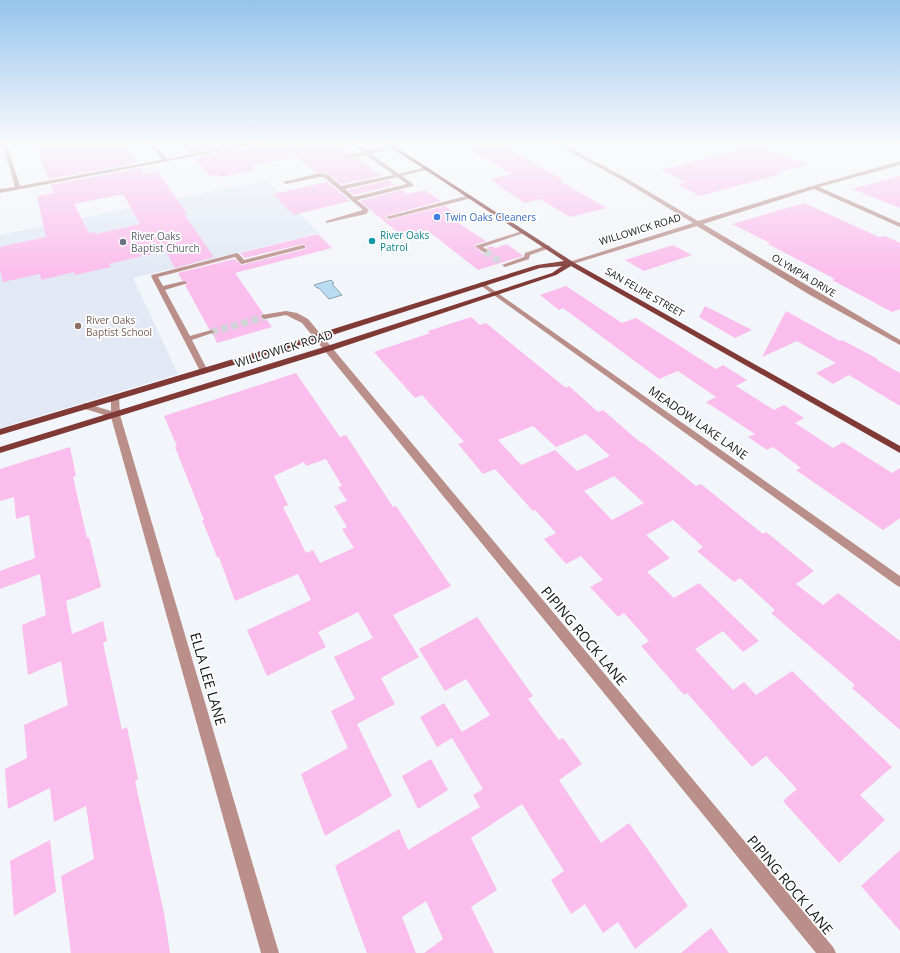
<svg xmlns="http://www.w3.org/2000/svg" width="900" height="953" viewBox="0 0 900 953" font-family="'Open Sans',sans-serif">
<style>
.built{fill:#e2e9f4}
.water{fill:#badcf2;stroke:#89a1b1}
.building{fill:#fbbded;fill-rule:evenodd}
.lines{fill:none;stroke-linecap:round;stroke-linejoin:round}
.minor-tunnel{stroke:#d1d4d7;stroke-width:7;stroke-dasharray:7 3.5;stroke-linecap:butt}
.minor{fill:#ba8f8a;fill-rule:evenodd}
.major{fill:#803935;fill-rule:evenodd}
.shop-dot{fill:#3f7fe0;stroke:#fff;stroke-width:1.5}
.culture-dot{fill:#0f9aa8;stroke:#fff;stroke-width:1.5}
.worship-dot{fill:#6b7280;stroke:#fff;stroke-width:1.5}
.education-dot{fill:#8d6e63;stroke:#fff;stroke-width:1.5}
.labels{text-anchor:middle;stroke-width:3.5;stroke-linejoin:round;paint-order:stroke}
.far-shop-label{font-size:10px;fill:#366cbe;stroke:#fff;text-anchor:start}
.far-street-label{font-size:10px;fill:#161718;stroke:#fff}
.far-culture-label{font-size:10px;fill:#0d838f;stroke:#fff;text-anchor:start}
.far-worship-label{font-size:10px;fill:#5b616d;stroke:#fff;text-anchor:start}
.far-education-label{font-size:10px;fill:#785e54;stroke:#fff;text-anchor:start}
.street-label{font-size:12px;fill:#161718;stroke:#fff}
.near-street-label{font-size:14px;fill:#161718;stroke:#fff}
</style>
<rect width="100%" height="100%" fill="#f2f5f9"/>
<path class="built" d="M 267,180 L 319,233 L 133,278 L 178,374 L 0,428 L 0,235 Z"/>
<path class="water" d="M 331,280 L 334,283 L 332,284 L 342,295 L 329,299 L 319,288 L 317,288 L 314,285 Z"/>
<path class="building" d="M 35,142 L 124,142 L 137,163 L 48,179 Z
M 181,142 L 250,142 L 190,153 Z
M 269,142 L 288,142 L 289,146 L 304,143 L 311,149 L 339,144 L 352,153 L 345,155 L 345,159 L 358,158 L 382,176 L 341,184 L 328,174 L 320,172 L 316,173 L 289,149 L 290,158 L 251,165 L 255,170 L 221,177 L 218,175 L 210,177 L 194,158 L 268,143 Z
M 457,142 L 495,142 L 564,180 L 560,181 L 607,208 L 570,217 L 540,199 L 525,203 L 497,185 L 499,185 L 490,179 L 512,174 Z
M 757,145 L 808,165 L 777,172 L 781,174 L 700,196 L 677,184 L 686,182 L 661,170 Z
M 140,168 L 143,174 L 157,171 L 187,213 L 184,214 L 214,257 L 175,268 L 166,252 L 162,253 L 161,252 L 109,264 L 111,267 L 75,275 L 74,272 L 41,280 L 40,274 L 3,282 L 0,270 L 0,247 L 46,237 L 37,196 L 54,193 L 51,185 ZM 123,194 L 140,224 L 96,234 L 95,232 L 89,233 L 74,204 Z
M 900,176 L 900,208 L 852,189 Z
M 323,178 L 350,201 L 293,215 L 273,194 L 327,182 Z
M 389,180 L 395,185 L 354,195 L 348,190 Z
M 402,190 L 407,194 L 425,190 L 441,201 L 386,216 L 385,217 L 388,220 L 445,206 L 465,220 L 457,222 L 486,241 L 474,245 L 482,253 L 488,253 L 488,250 L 486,248 L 492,246 L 495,248 L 507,244 L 523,256 L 478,270 L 427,230 L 403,237 L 360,201 Z
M 804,203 L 879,237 L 885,236 L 900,243 L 900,309 L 892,312 L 832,280 L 835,279 L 768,244 L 770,243 L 732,224 Z
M 318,234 L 332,248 L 235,273 L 263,313 L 260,317 L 264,320 L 267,320 L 272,327 L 217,343 L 213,334 L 216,332 L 209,329 L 185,285 L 189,283 L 182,280 L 178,273 L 234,259 L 242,265 L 305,249 L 306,246 L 303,244 L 245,258 L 240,253 Z
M 673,245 L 692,255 L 644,271 L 625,260 Z
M 566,286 L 622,323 L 636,318 L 716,369 L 723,365 L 747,380 L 736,386 L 774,410 L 784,405 L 804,418 L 795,423 L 833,448 L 843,442 L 892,473 L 900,468 L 900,518 L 883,530 L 796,470 L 801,468 L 773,447 L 767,450 L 748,437 L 755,434 L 706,402 L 716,397 L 678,371 L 659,379 L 563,308 L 559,310 L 540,295 Z
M 705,306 L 752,330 L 735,338 L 699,317 Z
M 786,311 L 840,341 L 842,340 L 878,359 L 877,360 L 900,373 L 900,406 L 849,375 L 833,384 L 816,373 L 836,363 L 797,341 L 762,357 Z
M 471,317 L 480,325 L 486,323 L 566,388 L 569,386 L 598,412 L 603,410 L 641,443 L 642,442 L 696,486 L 701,484 L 763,534 L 766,532 L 814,571 L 796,584 L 823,605 L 838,593 L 900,641 L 900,730 L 852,688 L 855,685 L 771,613 L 775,610 L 740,578 L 734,582 L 697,551 L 703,547 L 673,520 L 646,535 L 670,558 L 647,572 L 674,598 L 699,583 L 759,641 L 743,652 L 723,631 L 695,649 L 733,690 L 744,682 L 756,695 L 792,671 L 892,767 L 860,795 L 885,820 L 839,863 L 783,801 L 797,789 L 766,756 L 752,767 L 687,693 L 684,695 L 641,646 L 649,641 L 624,613 L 618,617 L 590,587 L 603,580 L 581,556 L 566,564 L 544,539 L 556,533 L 535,510 L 533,511 L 495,469 L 483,474 L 458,444 L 464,442 L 422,395 L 415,398 L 374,352 L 430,333 L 428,331 ZM 533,426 L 556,447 L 586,434 L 610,456 L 577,471 L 555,450 L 521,465 L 498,440 ZM 614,476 L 644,503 L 612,520 L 584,491 Z
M 296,373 L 340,437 L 346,435 L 393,507 L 396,506 L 451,586 L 393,615 L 419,657 L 381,678 L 395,704 L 357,724 L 392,796 L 325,836 L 301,774 L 348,748 L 331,711 L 355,699 L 334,657 L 373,638 L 358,612 L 318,632 L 326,647 L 267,676 L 247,630 L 311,600 L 298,574 L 235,601 L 219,557 L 217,557 L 202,520 L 204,520 L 175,447 L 177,446 L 164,416 ZM 326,459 L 342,486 L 338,487 L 347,501 L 334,506 L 347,527 L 342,529 L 354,548 L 320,563 L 313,550 L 306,553 L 283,507 L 288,505 L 274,476 L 304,462 L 306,466 Z
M 70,447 L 76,476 L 73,477 L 87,538 L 89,537 L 101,587 L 66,601 L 72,634 L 103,621 L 107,641 L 103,643 L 122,730 L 127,727 L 138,779 L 135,781 L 164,913 L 170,953 L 71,953 L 61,876 L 94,859 L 86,806 L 54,822 L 50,788 L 8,809 L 5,769 L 27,758 L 24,725 L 68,705 L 61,661 L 28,675 L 22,625 L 46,615 L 40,574 L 0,589 L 0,571 L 35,558 L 29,515 L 16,519 L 14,497 L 0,501 L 0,469 Z
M 477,617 L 533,696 L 528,699 L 559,740 L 563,738 L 582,764 L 559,780 L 601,843 L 629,823 L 688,906 L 635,949 L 618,922 L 603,933 L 585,904 L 571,914 L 551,880 L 564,871 L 522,804 L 471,838 L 497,890 L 471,907 L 494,953 L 424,953 L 443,939 L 426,901 L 402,917 L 416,953 L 367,953 L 335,866 L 399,829 L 408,850 L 480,807 L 473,795 L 483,789 L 452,738 L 490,715 L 466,679 L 445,691 L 419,649 Z
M 444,703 L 462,732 L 437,747 L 420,717 Z
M 431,759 L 448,790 L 418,809 L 402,776 Z
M 50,840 L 56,892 L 14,916 L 10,861 Z
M 900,850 L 900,931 L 861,886 Z
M 711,928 L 729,953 L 681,953 Z"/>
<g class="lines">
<path class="minor-tunnel" d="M 485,251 L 502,263
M 211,332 L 265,317"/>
<path class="minor" d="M 2,142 L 6,142 L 20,186 L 162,160 L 149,142 L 154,142 L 167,159 L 258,142 L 268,142 L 0,193 L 0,189 L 15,187 Z
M 350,142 L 355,142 L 368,151 L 395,146 L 395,148 L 371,154 L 399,174 L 427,167 L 430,169 L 402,176 L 413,184 L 413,186 L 357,200 L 369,210 L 366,214 L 326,223 L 326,221 L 363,210 L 324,177 L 320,177 L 286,184 L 283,182 L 320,173 L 328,175 L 341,186 L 394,175 L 366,155 L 346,158 L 346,156 L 363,152 ZM 397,177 L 407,184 L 354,197 L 345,189 Z
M 552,142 L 558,142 L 626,178 L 698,221 L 812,186 L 900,161 L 900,165 L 819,187 L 900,223 L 900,227 L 814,189 L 703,224 L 900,340 L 900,345 L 810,295 L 697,226 L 573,264 L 569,264 L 569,262 L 693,223 L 622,180 Z
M 470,195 L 473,197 L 472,198 L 389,219 L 386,217 Z
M 522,231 L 527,232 L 483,247 L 487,250 L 487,252 L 483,252 L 475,246 Z
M 303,245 L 305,246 L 305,248 L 242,264 L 240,263 L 235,257 L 158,277 L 163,286 L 184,281 L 188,283 L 165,290 L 190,336 L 211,330 L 215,332 L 192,340 L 208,371 L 204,374 L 201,373 L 151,276 L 152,275 L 237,253 L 239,254 L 244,260 Z
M 548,245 L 551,247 L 550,248 L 530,255 L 529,259 L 505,267 L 502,265 L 524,257 L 525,253 Z
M 482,282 L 900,576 L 900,587 L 896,585 L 480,285 L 478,284 Z
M 286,311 L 297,313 L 308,319 L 833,947 L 836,953 L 816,953 L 302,323 L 286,315 L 265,319 L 261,317 L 262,315 Z
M 115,394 L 119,397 L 120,415 L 279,953 L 261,953 L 111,417 L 82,408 L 81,406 L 85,403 L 111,411 L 111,397 Z"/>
<path class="major" d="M 383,142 L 388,142 L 573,262 L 900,446 L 900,453 L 571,266 L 556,275 L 330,351 L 0,453 L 0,447 L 324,347 L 552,273 L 562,266 L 540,268 L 320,339 L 0,435 L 0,429 L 314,335 L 537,265 L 564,261 Z"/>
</g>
<linearGradient id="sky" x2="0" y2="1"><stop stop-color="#95c4ec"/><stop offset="0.52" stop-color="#f9fafc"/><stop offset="1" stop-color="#f9fafc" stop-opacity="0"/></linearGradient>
<rect width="900" height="275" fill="url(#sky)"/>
<circle class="shop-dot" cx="437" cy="217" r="4"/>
<circle class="culture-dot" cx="372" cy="241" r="4"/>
<circle class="worship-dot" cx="123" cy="242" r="4"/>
<circle class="education-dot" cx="78" cy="326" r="4"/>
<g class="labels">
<g class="far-shop-label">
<text x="445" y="221">Twin Oaks Cleaners</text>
</g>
<g class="far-street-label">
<text transform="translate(640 229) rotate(-17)" y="4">WILLOWICK ROAD</text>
<text transform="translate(804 275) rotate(31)" y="4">OLYMPIA DRIVE</text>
<text transform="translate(645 292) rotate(30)" y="4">SAN FELIPE STREET</text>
</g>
<g class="far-culture-label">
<text x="380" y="239">River Oaks<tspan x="380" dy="12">Patrol</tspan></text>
</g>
<g class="far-worship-label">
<text x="131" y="240">River Oaks<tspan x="131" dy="12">Baptist Church</tspan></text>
</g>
<g class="far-education-label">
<text x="86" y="324">River Oaks<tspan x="86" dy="12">Baptist School</tspan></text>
</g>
<g class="street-label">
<text transform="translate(284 349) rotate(-17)" y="4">WILLOWICK ROAD</text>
<text transform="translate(698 423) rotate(35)" y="4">MEADOW LAKE LANE</text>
</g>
<g class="near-street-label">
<text transform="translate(584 636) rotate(50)" y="5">PIPING ROCK LANE</text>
<text transform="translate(208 679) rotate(74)" y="5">ELLA LEE LANE</text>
<text transform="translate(790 885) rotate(50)" y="5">PIPING ROCK LANE</text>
</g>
</g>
</svg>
